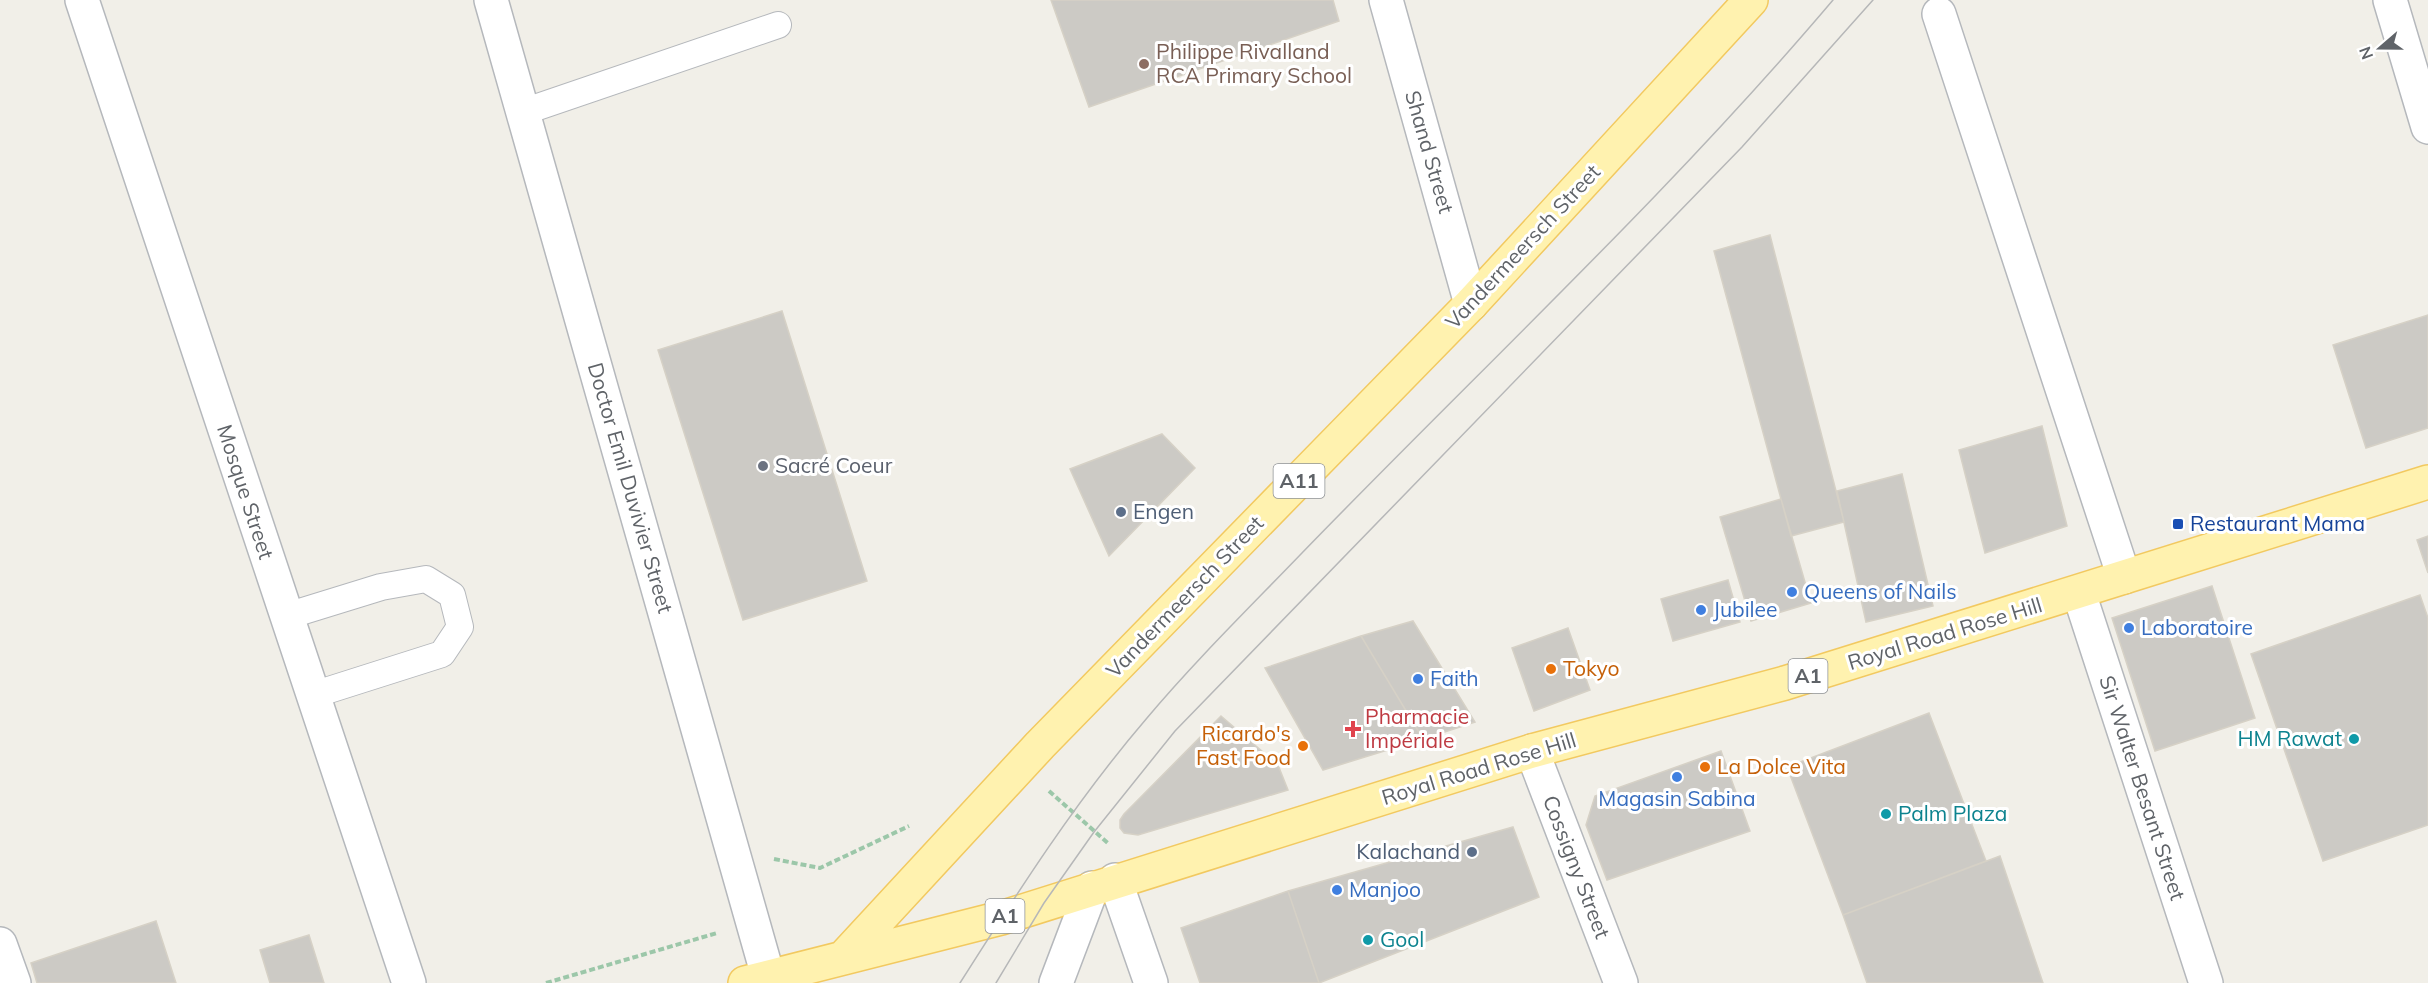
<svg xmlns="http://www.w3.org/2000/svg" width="2428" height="983" viewBox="0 0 2428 983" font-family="Mulish,sans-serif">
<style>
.building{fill:#cccac5;stroke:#d6d1c6;stroke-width:1.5}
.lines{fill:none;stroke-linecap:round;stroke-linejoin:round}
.service-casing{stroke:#b5b8bc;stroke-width:28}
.minor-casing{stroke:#b5b8bc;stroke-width:36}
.tertiary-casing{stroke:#b5b8bc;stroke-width:36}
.primary-casing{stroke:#f2c960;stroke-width:36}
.path{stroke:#9cc7a9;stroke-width:4;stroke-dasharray:6 3;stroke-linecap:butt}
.service{stroke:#fff;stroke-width:26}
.minor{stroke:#fff;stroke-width:33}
.tertiary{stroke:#fff;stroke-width:33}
.primary{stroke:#fff2af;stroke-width:33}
.tram{stroke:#b6b7b8;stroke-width:1.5}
.education-dot{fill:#8d6e63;stroke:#fff;stroke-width:2}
.worship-dot{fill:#6b7280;stroke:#fff;stroke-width:2}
.service-dot{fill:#5c6f8a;stroke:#fff;stroke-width:2}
.transit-dot{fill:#1a4fb4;stroke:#fff;stroke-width:2}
.shop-dot{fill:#3f7fe0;stroke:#fff;stroke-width:2}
.food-dot{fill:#e8710a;stroke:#fff;stroke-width:2}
.health-dot{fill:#e0444e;stroke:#fff;stroke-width:2}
.culture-dot{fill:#0f9aa8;stroke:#fff;stroke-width:2}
.labels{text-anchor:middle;stroke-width:6;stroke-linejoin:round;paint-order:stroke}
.shield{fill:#fff;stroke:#8f9295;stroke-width:1.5}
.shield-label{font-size:20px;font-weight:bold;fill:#5f6368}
.education-label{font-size:21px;fill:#785e54;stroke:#fff;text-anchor:start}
.street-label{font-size:21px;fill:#5f6368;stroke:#fff}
.worship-label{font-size:21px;fill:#5b616d;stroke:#fff;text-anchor:start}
.service-label{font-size:21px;fill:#4e5e75;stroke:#fff;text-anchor:start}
.transit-label{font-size:21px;fill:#164399;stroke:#fff;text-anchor:start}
.shop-label{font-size:21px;fill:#366cbe;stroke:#fff;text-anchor:start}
.food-label{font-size:21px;fill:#c56008;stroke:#fff;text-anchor:start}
.health-label{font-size:21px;fill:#be3a42;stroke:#fff;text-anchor:start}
.culture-label{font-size:21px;fill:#0d838f;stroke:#fff;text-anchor:start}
</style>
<rect width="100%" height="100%" fill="#f1efe8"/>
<path class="building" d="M 1051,0 L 1333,0 L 1339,21 L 1089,107 Z
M 1770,235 L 1844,522 L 1791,536 L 1714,251 Z
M 782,311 L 867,581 L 743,620 L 658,350 Z
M 2428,315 L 2428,428 L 2366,448 L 2333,345 Z
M 2042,426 L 2067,526 L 1985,553 L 1959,450 Z
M 1162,434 L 1195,468 L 1109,556 L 1070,469 Z
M 1902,474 L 1933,606 L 1866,622 L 1837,491 Z
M 1781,499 L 1811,603 L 1751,621 L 1720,517 Z
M 2428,536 L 2428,573 L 2417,540 Z
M 1728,580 L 1740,622 L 1673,641 L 1661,599 Z
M 2212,586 L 2255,718 L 2155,751 L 2112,618 Z
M 2420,595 L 2428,618 L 2428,825 L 2323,861 L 2251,654 Z
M 1413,621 L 1475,722 L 1423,739 L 1361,636 Z
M 1568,628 L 1590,690 L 1534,711 L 1512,648 Z
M 1361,636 L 1423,739 L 1323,770 L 1265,668 Z
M 1929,713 L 1986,861 L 1843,915 L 1787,767 Z
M 1221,716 L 1278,765 L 1288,790 L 1138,835 L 1124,833 L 1120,828 L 1120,820 L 1124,814 Z
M 1721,751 L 1750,831 L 1607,880 L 1586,825 L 1595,796 Z
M 1513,827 L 1539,897 L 1319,983 L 1288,891 Z
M 2000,856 L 2043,983 L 1867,983 L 1843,915 Z
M 1288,891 L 1319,983 L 1200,983 L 1181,928 Z
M 156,921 L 176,983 L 37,983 L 31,963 Z
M 309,935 L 324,983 L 270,983 L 260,950 Z"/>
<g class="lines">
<defs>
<path id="service" d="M 523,112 L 778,25
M 287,616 L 381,587 L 426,579 L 452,595 L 460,627 L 442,654 L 313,695"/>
<path id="minor" d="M 82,0 L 409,983
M 491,0 L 768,976
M 1386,0 L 1471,304
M 2390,0 L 2428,127
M 1939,14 L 2124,577
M 2079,593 L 2206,983
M 1532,751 L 1621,983
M 1115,880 L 1151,983
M 1056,983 L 1092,888"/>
<path id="tertiary" d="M 0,944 L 14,983"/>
<path id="primary" d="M 843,958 L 1040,745 L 1471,304 L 1751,0
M 745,983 L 1001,918 L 1532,751 L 1785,683 L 2428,482"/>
</defs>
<use href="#service" class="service-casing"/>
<use href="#minor" class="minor-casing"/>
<use href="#tertiary" class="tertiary-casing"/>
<use href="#primary" class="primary-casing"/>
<path class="path" d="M 1049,791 L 1109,844
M 774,859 L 820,868 L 909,826
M 546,983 L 717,933"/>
<use href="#service" class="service"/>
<use href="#minor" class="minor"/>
<use href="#tertiary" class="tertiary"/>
<use href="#primary" class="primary"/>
<path class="tram" d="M 960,983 C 1019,890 1075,802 1147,718 C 1195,661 1249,608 1301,554 C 1479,370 1668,195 1833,0
M 996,983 L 1044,903 L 1094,832 L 1175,731 L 1742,147 L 1873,0"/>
</g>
<circle class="education-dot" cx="1144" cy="64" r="6"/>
<circle class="worship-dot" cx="763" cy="466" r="6"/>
<g class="service-dot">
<circle cx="1121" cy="512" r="6"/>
<circle cx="1472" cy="852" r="6"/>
</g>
<rect class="transit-dot" x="2172" y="518" width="12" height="12" rx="3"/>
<g class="shop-dot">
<circle cx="1792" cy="592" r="6"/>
<circle cx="1701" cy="610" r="6"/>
<circle cx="2129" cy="628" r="6"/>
<circle cx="1418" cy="679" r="6"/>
<circle cx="1677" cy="777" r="6"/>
<circle cx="1337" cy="890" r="6"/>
</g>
<g class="food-dot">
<circle cx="1551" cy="669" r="6"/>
<circle cx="1303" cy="746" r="6"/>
<circle cx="1705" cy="767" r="6"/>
</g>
<path class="health-dot" d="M1350 720h6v6h6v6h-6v6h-6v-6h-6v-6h6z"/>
<g class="culture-dot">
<circle cx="2354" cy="739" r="6"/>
<circle cx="1886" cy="814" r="6"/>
<circle cx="1368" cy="940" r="6"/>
</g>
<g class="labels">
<g class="shield">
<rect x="1273.5" y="464" width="51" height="34" rx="4.5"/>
<rect x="1788.5" y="659" width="39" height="34" rx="4.5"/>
<rect x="985.5" y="899" width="39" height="34" rx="4.5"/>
</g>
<g class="shield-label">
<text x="1299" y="488">A11</text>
<text x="1808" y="683">A1</text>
<text x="1005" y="923">A1</text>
</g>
<g class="education-label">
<text x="1156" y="59">Philippe Rivalland<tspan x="1156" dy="24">RCA Primary School</tspan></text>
</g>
<g class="street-label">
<text transform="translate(1429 152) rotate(74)" y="7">Shand Street</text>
<text transform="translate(1523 247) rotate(-47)" y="7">Vandermeersch Street</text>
<text transform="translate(630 488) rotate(74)" y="7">Doctor Emil Duvivier Street</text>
<text transform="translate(245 492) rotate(72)" y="7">Mosque Street</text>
<text transform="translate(1185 597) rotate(-46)" y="7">Vandermeersch Street</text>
<text transform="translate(1945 634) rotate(-17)" y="7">Royal Road Rose Hill</text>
<text transform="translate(1479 769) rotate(-17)" y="7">Royal Road Rose Hill</text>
<text transform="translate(2142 788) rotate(72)" y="7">Sir Walter Besant Street</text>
<text transform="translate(1576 867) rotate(69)" y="7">Cossigny Street</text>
</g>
<g class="worship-label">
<text x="775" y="473">Sacré Coeur</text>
</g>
<g class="service-label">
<text x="1133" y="519">Engen</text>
<text x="1460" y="859" text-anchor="end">Kalachand</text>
</g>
<g class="transit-label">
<text x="2190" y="531">Restaurant Mama</text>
</g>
<g class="shop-label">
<text x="1804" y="599">Queens of Nails</text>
<text x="1713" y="617">Jubilee</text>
<text x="2141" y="635">Laboratoire</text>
<text x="1430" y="686">Faith</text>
<text x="1677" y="806" text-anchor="middle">Magasin Sabina</text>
<text x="1349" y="897">Manjoo</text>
</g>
<g class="food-label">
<text x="1563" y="676">Tokyo</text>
<text x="1291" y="741" text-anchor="end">Ricardo's<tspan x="1291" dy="24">Fast Food</tspan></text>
<text x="1717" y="774">La Dolce Vita</text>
</g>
<g class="health-label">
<text x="1365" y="724">Pharmacie<tspan x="1365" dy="24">Impériale</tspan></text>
</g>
<g class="culture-label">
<text x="2342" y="746" text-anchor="end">HM Rawat</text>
<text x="1898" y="821">Palm Plaza</text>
<text x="1380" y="947">Gool</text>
</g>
</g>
<g transform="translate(2380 48) rotate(250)" stroke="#ffffff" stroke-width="4.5" paint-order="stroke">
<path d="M0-4.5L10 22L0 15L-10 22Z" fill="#5f6368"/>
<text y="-9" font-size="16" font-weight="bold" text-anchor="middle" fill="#5f6368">N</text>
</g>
</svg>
